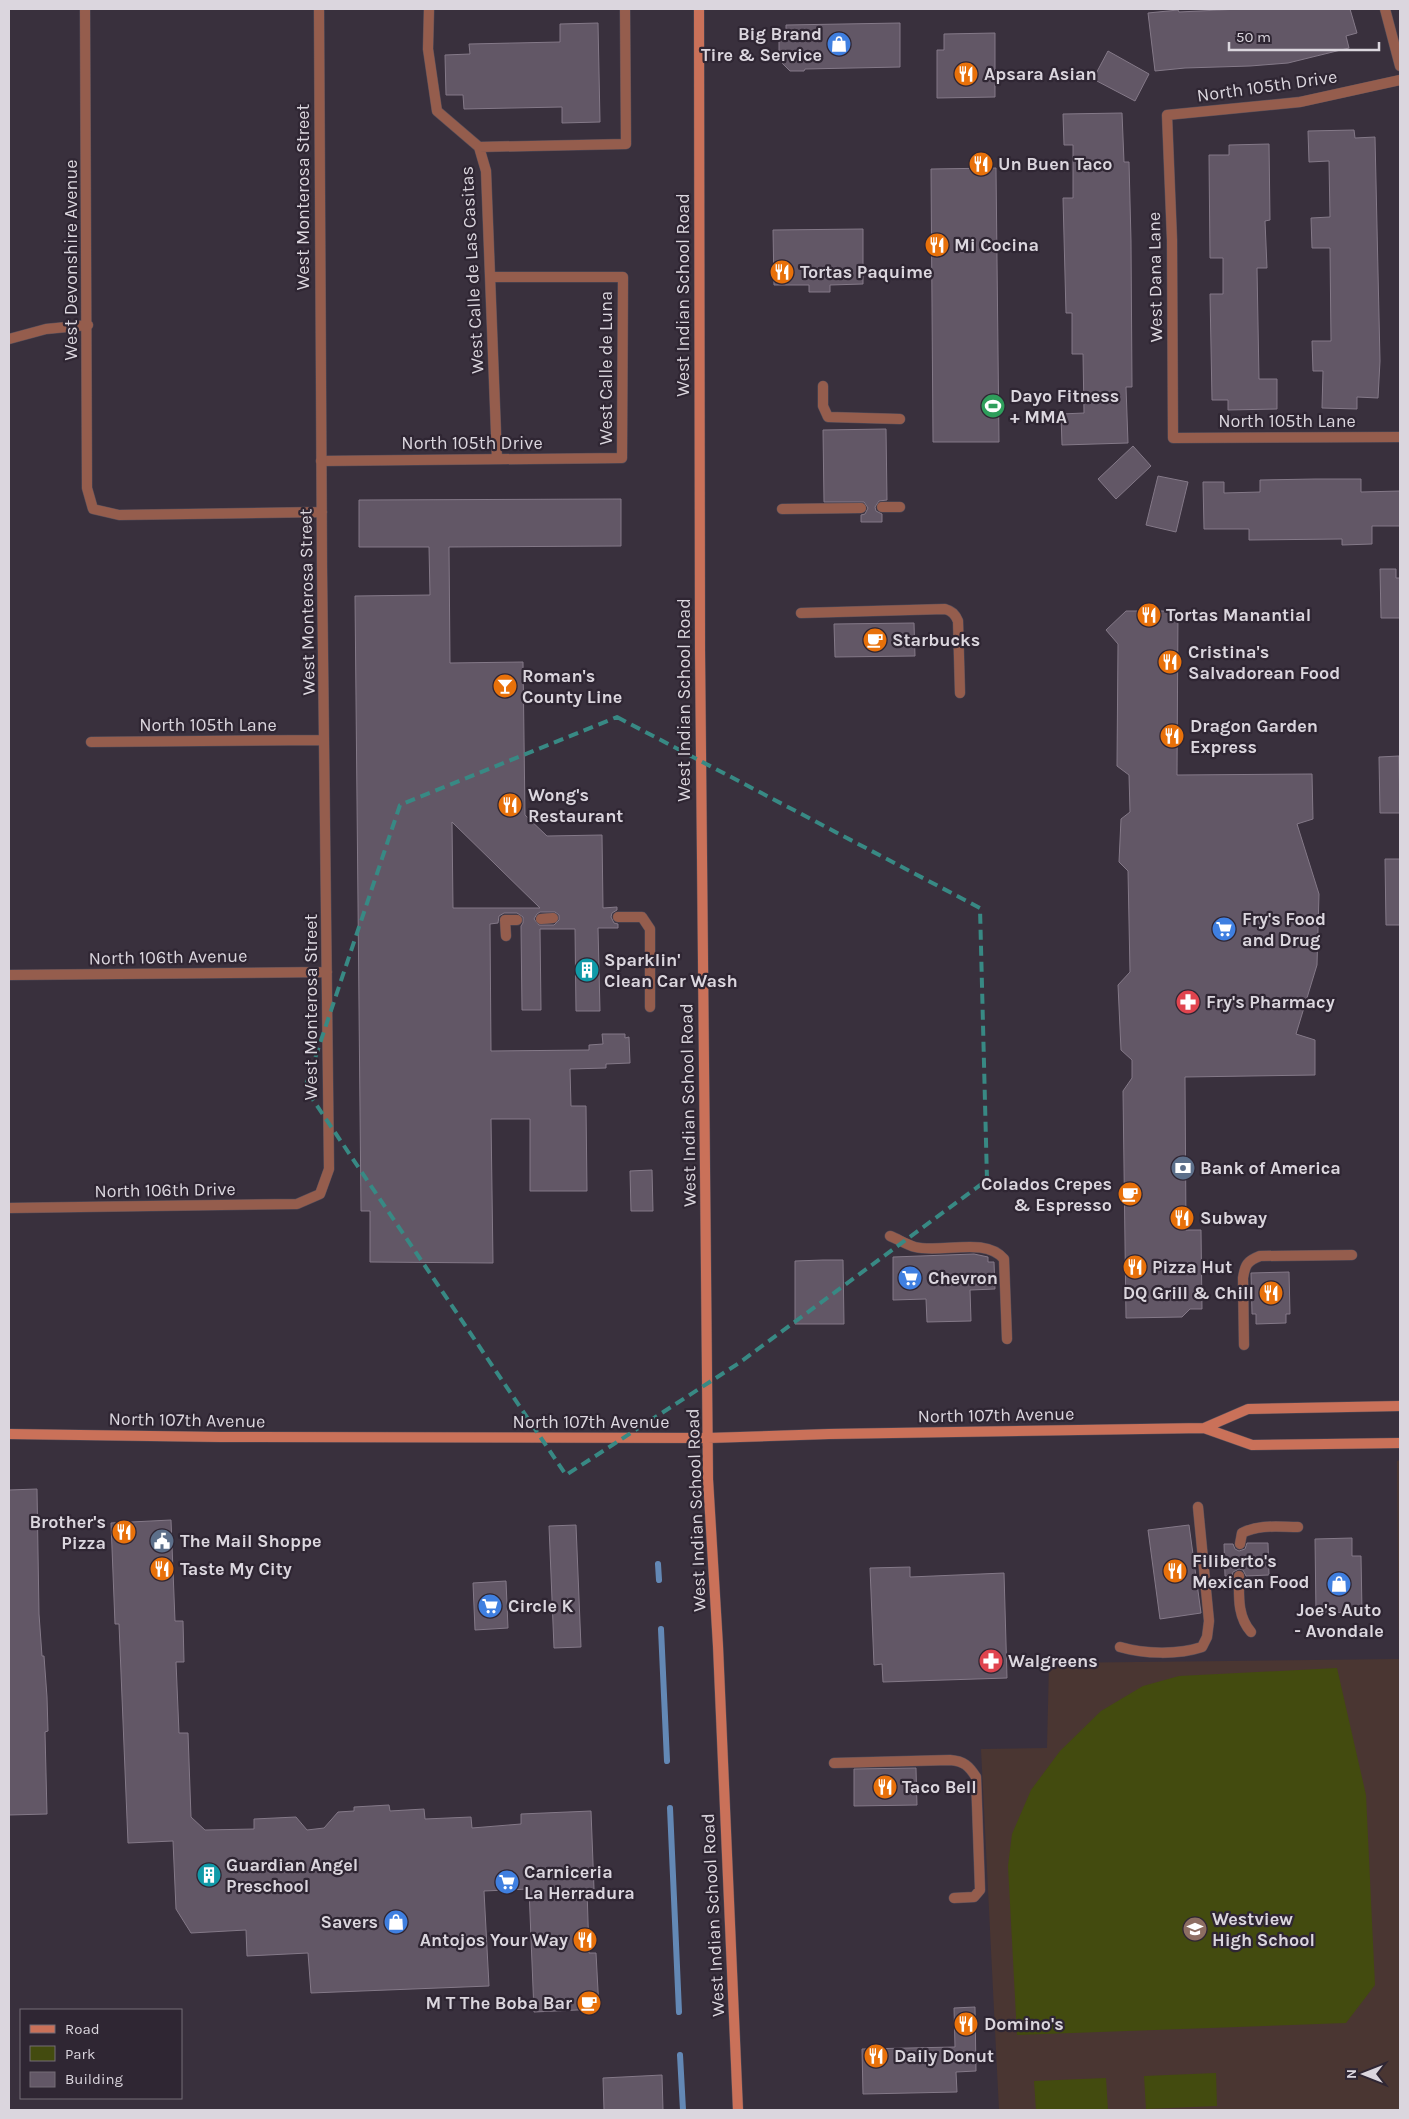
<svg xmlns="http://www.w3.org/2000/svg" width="1409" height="2119" viewBox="0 0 1409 2119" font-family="Karla,sans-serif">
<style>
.education{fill:#4a3632}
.green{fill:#434b0f}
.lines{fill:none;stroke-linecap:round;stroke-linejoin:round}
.stream{stroke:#6388b5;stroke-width:6}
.building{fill:#625766;stroke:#847988;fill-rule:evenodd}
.lane-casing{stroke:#564e5a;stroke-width:11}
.street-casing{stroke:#564e5a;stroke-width:11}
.secondary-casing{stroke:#564e5a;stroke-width:11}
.lane{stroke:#955d4d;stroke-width:10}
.street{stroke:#955d4d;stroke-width:10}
.secondary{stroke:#ca7159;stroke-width:10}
.marked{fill:none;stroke:#388984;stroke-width:4;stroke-dasharray:10 6;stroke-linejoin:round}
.labels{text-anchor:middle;stroke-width:4.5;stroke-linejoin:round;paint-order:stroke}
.poi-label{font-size:18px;font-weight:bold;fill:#dbd6de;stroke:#2f2633;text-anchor:start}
.street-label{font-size:18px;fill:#dbd6de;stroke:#2f2633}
</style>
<rect width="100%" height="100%" fill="#39303d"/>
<path class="education" d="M 1400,1460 L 1400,2110 L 999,2110 L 981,1749 L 1047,1748 L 1049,1663 L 1399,1659 L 1397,1461 Z"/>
<path class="green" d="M 1337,1668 L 1366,1795 L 1375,1985 L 1346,2023 L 1017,2035 L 1008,1866 L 1012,1834 L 1031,1790 L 1060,1751 L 1101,1711 L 1143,1686 L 1179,1676 Z
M 1216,2073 L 1217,2106 L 1146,2109 L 1144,2076 Z
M 1106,2078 L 1108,2110 L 1036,2110 L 1034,2081 Z"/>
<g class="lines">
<path class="stream" d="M 658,1564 L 659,1580
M 661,1629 L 667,1761
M 670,1808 L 679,2012
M 680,2055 L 683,2110"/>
</g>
<path class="building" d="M 1240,9 L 1350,9 L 1357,33 L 1346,36 L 1349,48 L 1288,63 L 1250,66 L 1185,68 L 1155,71 L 1148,13 L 1178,10 L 1179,12 Z
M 598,23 L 600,122 L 562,123 L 562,107 L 464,109 L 463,95 L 446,95 L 445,55 L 470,54 L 469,44 L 560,42 L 560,24 Z
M 900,23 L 900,67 L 805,69 L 804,71 L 790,71 L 779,60 L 779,34 L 786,33 L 786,25 Z
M 995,33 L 995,97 L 937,98 L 937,50 L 944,50 L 944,34 Z
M 1108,51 L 1149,74 L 1135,101 L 1093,79 Z
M 1122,113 L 1124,162 L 1129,162 L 1131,241 L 1132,387 L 1126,387 L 1128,443 L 1062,445 L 1061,414 L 1084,413 L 1083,354 L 1072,354 L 1072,313 L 1066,313 L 1063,198 L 1073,198 L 1073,145 L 1064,145 L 1063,114 Z
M 1354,130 L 1355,138 L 1375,137 L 1380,361 L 1378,398 L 1357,397 L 1357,409 L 1322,408 L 1323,371 L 1313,371 L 1312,341 L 1331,341 L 1330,248 L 1312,248 L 1311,218 L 1330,217 L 1329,161 L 1309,162 L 1308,131 Z
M 1269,144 L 1270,220 L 1265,221 L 1267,268 L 1257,268 L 1259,379 L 1277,379 L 1277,409 L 1228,410 L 1228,400 L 1212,400 L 1210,294 L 1223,294 L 1223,258 L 1210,258 L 1209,155 L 1229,155 L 1229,145 Z
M 996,168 L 999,442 L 933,442 L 931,169 Z
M 863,229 L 863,284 L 830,285 L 830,292 L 809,292 L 809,285 L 774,285 L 773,230 Z
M 886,429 L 887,500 L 879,501 L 875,507 L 876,511 L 882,514 L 882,522 L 861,522 L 861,515 L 865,514 L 868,508 L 864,502 L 824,502 L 823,430 Z
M 1133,446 L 1151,466 L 1116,499 L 1098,479 Z
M 1158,476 L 1188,482 L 1176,532 L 1146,525 Z
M 1315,479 L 1361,479 L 1361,492 L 1400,491 L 1400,526 L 1372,526 L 1372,544 L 1342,545 L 1342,539 L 1249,540 L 1249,529 L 1204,529 L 1203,482 L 1224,482 L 1224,493 L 1260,492 L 1260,480 Z
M 621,499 L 621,546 L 449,547 L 450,663 L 523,662 L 525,815 L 547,836 L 602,835 L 603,908 L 617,907 L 617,910 L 612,913 L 611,917 L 614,923 L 618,924 L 618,928 L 598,928 L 600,1011 L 576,1011 L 575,929 L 540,929 L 541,1010 L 522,1010 L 521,926 L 523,923 L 523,917 L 517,913 L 504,913 L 499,916 L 498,923 L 490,924 L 491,1051 L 589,1050 L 589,1045 L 603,1044 L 602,1034 L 625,1034 L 625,1038 L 629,1037 L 630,1063 L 606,1064 L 606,1068 L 570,1069 L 571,1106 L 586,1106 L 587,1191 L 530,1191 L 530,1119 L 491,1119 L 493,1263 L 370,1262 L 370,1211 L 361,1211 L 355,596 L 430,595 L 429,547 L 359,547 L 359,500 ZM 452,822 L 540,908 L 453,908 ZM 540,912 L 555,912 L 559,915 L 559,920 L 554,925 L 539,925 L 534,919 L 537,914 Z
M 1380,569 L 1396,569 L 1396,578 L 1400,578 L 1400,618 L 1381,618 Z
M 1126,611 L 1178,611 L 1177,775 L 1312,774 L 1313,819 L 1297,824 L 1319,894 L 1317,965 L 1296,1034 L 1315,1040 L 1315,1075 L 1185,1077 L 1186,1230 L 1201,1230 L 1202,1309 L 1190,1309 L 1182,1317 L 1126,1318 L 1123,1091 L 1132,1078 L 1132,1060 L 1121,1050 L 1118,985 L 1130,972 L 1128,871 L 1119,862 L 1121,819 L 1130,812 L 1129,775 L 1117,766 L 1118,644 L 1106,630 Z
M 914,623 L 915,656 L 835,657 L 834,624 Z
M 1399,756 L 1400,813 L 1380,813 L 1379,757 Z
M 1385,859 L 1400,859 L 1400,925 L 1386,925 Z
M 652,1170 L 653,1211 L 631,1211 L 630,1171 Z
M 974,1254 L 988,1257 L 988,1262 L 994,1262 L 995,1289 L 970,1290 L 971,1321 L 927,1322 L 926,1299 L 893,1300 L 893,1257 Z
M 823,1260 L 843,1260 L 844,1324 L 795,1324 L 795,1261 Z
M 1289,1272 L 1290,1314 L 1286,1314 L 1286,1323 L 1256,1324 L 1256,1314 L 1252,1314 L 1251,1273 Z
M 37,1489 L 39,1614 L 42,1656 L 44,1656 L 47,1697 L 48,1731 L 45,1732 L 47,1814 L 9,1815 L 9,1490 Z
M 171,1520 L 175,1621 L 183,1621 L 184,1662 L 176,1662 L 179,1733 L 188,1733 L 191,1817 L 205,1830 L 254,1829 L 254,1819 L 296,1817 L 307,1830 L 324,1828 L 338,1812 L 354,1811 L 354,1807 L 389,1805 L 390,1811 L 424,1809 L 425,1819 L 471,1817 L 472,1828 L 521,1824 L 521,1814 L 591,1811 L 594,1889 L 587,1889 L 589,1953 L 596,1953 L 599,2009 L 534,2012 L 529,1889 L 484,1891 L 489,1986 L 311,1993 L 308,1953 L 247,1956 L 246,1930 L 191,1933 L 176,1909 L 173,1841 L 128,1843 L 119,1624 L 115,1624 L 111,1523 Z
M 576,1525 L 581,1647 L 554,1648 L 549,1526 Z
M 1189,1525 L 1201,1613 L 1160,1619 L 1148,1530 Z
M 1352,1538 L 1352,1556 L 1361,1556 L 1362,1612 L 1316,1613 L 1315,1539 Z
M 1247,1543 L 1268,1543 L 1269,1575 L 1246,1576 L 1243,1570 L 1239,1569 L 1233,1572 L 1232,1576 L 1225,1576 L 1224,1544 L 1233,1544 L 1235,1549 L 1239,1551 L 1245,1549 Z
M 910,1567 L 910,1577 L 1004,1573 L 1007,1678 L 883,1682 L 882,1664 L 874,1665 L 870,1568 Z
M 506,1581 L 508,1628 L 475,1630 L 473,1583 Z
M 916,1768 L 917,1805 L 854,1806 L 854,1769 Z
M 975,2007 L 976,2071 L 956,2072 L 957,2092 L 863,2094 L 862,2049 L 955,2047 L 954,2008 Z
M 662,2075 L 663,2110 L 604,2110 L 603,2078 Z"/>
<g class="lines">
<defs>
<path id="lane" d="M 429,9 L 428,49 L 437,111 L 479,147 L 486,171 L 497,459
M 479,147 L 626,144 L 625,9
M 823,386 L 823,406 L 828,417 L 900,419
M 321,461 L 622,458 L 623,277 L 491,277
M 882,507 L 900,507
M 782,509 L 861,508
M 801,613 L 945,609 C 952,611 955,614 958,621 L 960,693
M 618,917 L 642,917 L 650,929 L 650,1007
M 541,919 L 553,918
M 506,936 L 505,920 L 517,920
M 890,1236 C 898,1239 907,1245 915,1247 C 941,1254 985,1236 1004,1259 L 1007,1339
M 1244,1345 L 1243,1278 C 1245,1265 1247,1261 1260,1256 L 1352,1255
M 1240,1544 L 1242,1533 C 1259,1524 1279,1527 1298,1527
M 1239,1576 C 1239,1596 1237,1616 1251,1632
M 1120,1647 C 1144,1654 1178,1655 1202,1647 L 1207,1637 L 1209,1621 L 1198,1507
M 834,1763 L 950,1760 C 964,1761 969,1766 976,1777 L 980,1890 L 974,1897 L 954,1898"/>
<path id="street" d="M 85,9 L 87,488 L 93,509 L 119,515 L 322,512
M 1385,9 L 1400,66
M 1400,80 L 1300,102 L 1167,115 L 1172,240 L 1173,438 L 1400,437
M 9,339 L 46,329 L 88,325
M 91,742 L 324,740
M 9,975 L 327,972
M 9,1208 L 297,1204 L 320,1194 L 329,1169 L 322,568 L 319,9"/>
<path id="secondary" d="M 699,9 L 700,650 L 708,1479 L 718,1646 L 738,2110
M 1204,1428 L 1248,1409 L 1400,1406
M 9,1434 L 220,1437 L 708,1438 L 829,1434 L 1204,1428 L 1252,1445 L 1400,1443"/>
</defs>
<use href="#lane" class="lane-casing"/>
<use href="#street" class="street-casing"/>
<use href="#secondary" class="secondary-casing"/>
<use href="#lane" class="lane"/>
<use href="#street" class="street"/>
<use href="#secondary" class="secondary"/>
</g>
<path class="marked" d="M 617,717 L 980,908 L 987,1180 L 739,1363 L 566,1475 L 305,1088 L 400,805 Z"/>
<defs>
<symbol id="shop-disc" viewBox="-11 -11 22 22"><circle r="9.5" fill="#3f7fe0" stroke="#2f2633"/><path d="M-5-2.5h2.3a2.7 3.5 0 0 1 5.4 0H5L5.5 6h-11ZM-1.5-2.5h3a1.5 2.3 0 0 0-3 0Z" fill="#fff"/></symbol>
<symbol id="restaurant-disc" viewBox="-11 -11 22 22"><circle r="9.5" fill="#e8710a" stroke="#2f2633"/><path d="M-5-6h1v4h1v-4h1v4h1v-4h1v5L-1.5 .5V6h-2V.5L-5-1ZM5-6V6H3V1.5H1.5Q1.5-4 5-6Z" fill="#fff"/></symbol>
<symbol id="stadium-disc" viewBox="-11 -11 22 22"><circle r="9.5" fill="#2e9e5b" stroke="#2f2633"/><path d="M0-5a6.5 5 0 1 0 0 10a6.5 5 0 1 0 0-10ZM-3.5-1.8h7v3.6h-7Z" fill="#fff"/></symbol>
<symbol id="cafe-disc" viewBox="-11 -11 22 22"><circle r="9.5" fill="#e8710a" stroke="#2f2633"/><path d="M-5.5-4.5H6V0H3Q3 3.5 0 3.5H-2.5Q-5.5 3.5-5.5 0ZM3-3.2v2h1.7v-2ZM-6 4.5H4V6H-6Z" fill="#fff"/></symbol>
<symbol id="bar-disc" viewBox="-11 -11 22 22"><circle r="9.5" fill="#e8710a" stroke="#2f2633"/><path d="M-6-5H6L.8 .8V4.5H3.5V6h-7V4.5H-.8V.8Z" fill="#fff"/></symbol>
<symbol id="supermarket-disc" viewBox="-11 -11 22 22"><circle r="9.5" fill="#3f7fe0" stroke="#2f2633"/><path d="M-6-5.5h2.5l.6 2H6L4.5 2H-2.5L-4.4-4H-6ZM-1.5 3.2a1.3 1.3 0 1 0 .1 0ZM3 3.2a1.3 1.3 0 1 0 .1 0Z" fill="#fff"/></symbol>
<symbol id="building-disc" viewBox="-11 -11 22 22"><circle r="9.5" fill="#0f9aa8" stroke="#2f2633"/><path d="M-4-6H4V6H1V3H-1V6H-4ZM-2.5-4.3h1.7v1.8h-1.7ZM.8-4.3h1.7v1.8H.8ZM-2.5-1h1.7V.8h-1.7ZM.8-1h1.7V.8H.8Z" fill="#fff"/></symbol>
<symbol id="pharmacy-disc" viewBox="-11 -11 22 22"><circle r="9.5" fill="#e0444e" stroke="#2f2633"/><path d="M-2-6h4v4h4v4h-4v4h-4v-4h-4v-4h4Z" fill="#fff"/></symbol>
<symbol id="bank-disc" viewBox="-11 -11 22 22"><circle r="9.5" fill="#5c6f8a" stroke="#2f2633"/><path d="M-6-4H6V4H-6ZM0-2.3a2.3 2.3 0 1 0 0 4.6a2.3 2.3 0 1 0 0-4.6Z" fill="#fff"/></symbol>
<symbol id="civic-disc" viewBox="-11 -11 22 22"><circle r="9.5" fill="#5c6f8a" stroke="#2f2633"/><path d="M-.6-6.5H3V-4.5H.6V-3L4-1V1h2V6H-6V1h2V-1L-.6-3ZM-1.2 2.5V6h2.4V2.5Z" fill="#fff"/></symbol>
<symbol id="school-disc" viewBox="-11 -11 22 22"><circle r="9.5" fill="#8d6e63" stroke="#2f2633"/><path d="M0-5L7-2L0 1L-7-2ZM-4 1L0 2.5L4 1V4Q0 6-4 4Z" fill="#fff"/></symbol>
</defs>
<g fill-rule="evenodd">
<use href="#shop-disc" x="825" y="30" width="28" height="28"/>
<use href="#restaurant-disc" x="952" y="60" width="28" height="28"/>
<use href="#restaurant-disc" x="967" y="150" width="28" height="28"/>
<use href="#restaurant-disc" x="923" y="231" width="28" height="28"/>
<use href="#restaurant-disc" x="768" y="258" width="28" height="28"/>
<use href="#stadium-disc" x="979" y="392" width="28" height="28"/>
<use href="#restaurant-disc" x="1135" y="601" width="28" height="28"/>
<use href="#cafe-disc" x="861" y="626" width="28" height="28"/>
<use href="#restaurant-disc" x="1156" y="648" width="28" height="28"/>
<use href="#bar-disc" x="491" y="672" width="28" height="28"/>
<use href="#restaurant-disc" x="1158" y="722" width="28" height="28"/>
<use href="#restaurant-disc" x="496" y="791" width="28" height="28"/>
<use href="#supermarket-disc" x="1210" y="915" width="28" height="28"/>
<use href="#building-disc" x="573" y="956" width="28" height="28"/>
<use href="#pharmacy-disc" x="1174" y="988" width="28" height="28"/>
<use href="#bank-disc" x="1169" y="1154" width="28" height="28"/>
<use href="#cafe-disc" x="1116" y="1180" width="28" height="28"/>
<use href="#restaurant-disc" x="1168" y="1204" width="28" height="28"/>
<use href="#restaurant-disc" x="1121" y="1253" width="28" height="28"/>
<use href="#supermarket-disc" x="896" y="1264" width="28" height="28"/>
<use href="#restaurant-disc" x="1257" y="1279" width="28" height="28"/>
<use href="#restaurant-disc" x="110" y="1518" width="28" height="28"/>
<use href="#civic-disc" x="148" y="1527" width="28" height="28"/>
<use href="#restaurant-disc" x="148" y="1555" width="28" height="28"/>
<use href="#restaurant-disc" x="1161" y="1557" width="28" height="28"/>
<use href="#shop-disc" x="1325" y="1570" width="28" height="28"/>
<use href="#supermarket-disc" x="476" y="1592" width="28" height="28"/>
<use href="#pharmacy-disc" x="977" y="1647" width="28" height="28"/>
<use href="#restaurant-disc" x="871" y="1773" width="28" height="28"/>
<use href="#building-disc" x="195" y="1861" width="28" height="28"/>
<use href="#supermarket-disc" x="493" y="1868" width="28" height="28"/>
<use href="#shop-disc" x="382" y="1908" width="28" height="28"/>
<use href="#school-disc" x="1181" y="1915" width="28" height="28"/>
<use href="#restaurant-disc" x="571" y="1926" width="28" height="28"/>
<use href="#cafe-disc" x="575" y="1989" width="28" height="28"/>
<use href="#restaurant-disc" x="952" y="2010" width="28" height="28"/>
<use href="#restaurant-disc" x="862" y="2042" width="28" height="28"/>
</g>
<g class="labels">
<g class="poi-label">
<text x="822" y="40" text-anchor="end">Big Brand<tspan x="822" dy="21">Tire &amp; Service</tspan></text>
<text x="984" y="80">Apsara Asian</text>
<text x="998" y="170">Un Buen Taco</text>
<text x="954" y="251">Mi Cocina</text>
<text x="800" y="278">Tortas Paquime</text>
<text x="1010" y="402">Dayo Fitness<tspan x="1010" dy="21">+ MMA</tspan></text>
<text x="1166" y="621">Tortas Manantial</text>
<text x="892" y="646">Starbucks</text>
<text x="1188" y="658">Cristina's<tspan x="1188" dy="21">Salvadorean Food</tspan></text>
<text x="522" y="682">Roman's<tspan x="522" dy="21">County Line</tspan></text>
<text x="1190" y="732">Dragon Garden<tspan x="1190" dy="21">Express</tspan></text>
<text x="528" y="801">Wong's<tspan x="528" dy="21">Restaurant</tspan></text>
<text x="1242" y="925">Fry's Food<tspan x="1242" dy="21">and Drug</tspan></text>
<text x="604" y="966">Sparklin'<tspan x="604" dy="21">Clean Car Wash</tspan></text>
<text x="1206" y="1008">Fry's Pharmacy</text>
<text x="1200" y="1174">Bank of America</text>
<text x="1112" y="1190" text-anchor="end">Colados Crepes<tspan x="1112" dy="21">&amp; Espresso</tspan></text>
<text x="1200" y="1224">Subway</text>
<text x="1152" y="1273">Pizza Hut</text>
<text x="928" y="1284">Chevron</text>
<text x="1254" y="1299" text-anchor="end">DQ Grill &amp; Chill</text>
<text x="106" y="1528" text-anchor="end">Brother's<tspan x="106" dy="21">Pizza</tspan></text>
<text x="180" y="1547">The Mail Shoppe</text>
<text x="1192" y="1567">Filiberto's<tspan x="1192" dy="21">Mexican Food</tspan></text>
<text x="180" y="1575">Taste My City</text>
<text x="508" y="1612">Circle K</text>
<text x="1339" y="1616" text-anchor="middle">Joe's Auto<tspan x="1339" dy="21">- Avondale</tspan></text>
<text x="1008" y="1667">Walgreens</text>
<text x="902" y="1793">Taco Bell</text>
<text x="226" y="1871">Guardian Angel<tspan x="226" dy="21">Preschool</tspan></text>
<text x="524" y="1878">Carniceria<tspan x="524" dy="21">La Herradura</tspan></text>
<text x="1212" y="1925">Westview<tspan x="1212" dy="21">High School</tspan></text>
<text x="378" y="1928" text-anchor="end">Savers</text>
<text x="568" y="1946" text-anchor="end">Antojos Your Way</text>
<text x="572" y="2009" text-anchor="end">M T The Boba Bar</text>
<text x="984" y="2030">Domino's</text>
<text x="894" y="2062">Daily Donut</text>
</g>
<g class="street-label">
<text transform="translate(1267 86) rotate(-8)" y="6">North 105th Drive</text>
<text transform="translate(303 197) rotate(-90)" y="6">West Monterosa Street</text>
<text transform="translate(71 260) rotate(-90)" y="6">West Devonshire Avenue</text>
<text transform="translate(472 270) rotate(-93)" y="6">West Calle de Las Casitas</text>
<text transform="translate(1155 277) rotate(-91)" y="6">West Dana Lane</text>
<text transform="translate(683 295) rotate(-90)" y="6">West Indian School Road</text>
<text transform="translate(606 368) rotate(-90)" y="6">West Calle de Luna</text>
<text x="1287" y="427">North 105th Lane</text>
<text x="472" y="449">North 105th Drive</text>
<text transform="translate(307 602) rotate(-91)" y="6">West Monterosa Street</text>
<text transform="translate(684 700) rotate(-90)" y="6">West Indian School Road</text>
<text x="208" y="731">North 105th Lane</text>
<text transform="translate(168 957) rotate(-1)" y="6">North 106th Avenue</text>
<text transform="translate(311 1007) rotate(-90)" y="6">West Monterosa Street</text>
<text transform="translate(688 1105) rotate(-91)" y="6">West Indian School Road</text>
<text transform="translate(165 1190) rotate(-1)" y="6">North 106th Drive</text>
<text transform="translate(996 1415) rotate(-1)" y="6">North 107th Avenue</text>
<text transform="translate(187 1420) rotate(1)" y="6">North 107th Avenue</text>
<text x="591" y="1428">North 107th Avenue</text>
<text transform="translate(696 1510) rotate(-92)" y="6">West Indian School Road</text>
<text transform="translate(713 1915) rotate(-93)" y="6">West Indian School Road</text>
</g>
</g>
<rect width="1409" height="2119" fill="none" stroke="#dbd6de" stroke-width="20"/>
<rect x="20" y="2009" width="162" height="90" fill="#2f2633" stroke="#746c77"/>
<rect x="30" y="2025" width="25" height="8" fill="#ca7159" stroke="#746c77"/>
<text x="65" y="2034" font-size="15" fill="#dbd6de">Road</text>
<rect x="30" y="2046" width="25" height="15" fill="#434b0f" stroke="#746c77"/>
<text x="65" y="2059" font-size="15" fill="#dbd6de">Park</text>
<rect x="30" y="2072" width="25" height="15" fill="#625766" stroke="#746c77"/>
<text x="65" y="2084" font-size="15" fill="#dbd6de">Building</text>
<g transform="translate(1364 2074) rotate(270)" stroke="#2f2633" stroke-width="4" paint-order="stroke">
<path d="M0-4L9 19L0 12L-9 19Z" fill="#dbd6de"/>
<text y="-8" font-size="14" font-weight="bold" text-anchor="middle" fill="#dbd6de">N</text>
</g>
<path d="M1229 42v8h150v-8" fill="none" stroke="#dbd6de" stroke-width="2.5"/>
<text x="1236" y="42" font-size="15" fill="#dbd6de" stroke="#2f2633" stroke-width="4" paint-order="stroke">50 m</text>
</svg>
